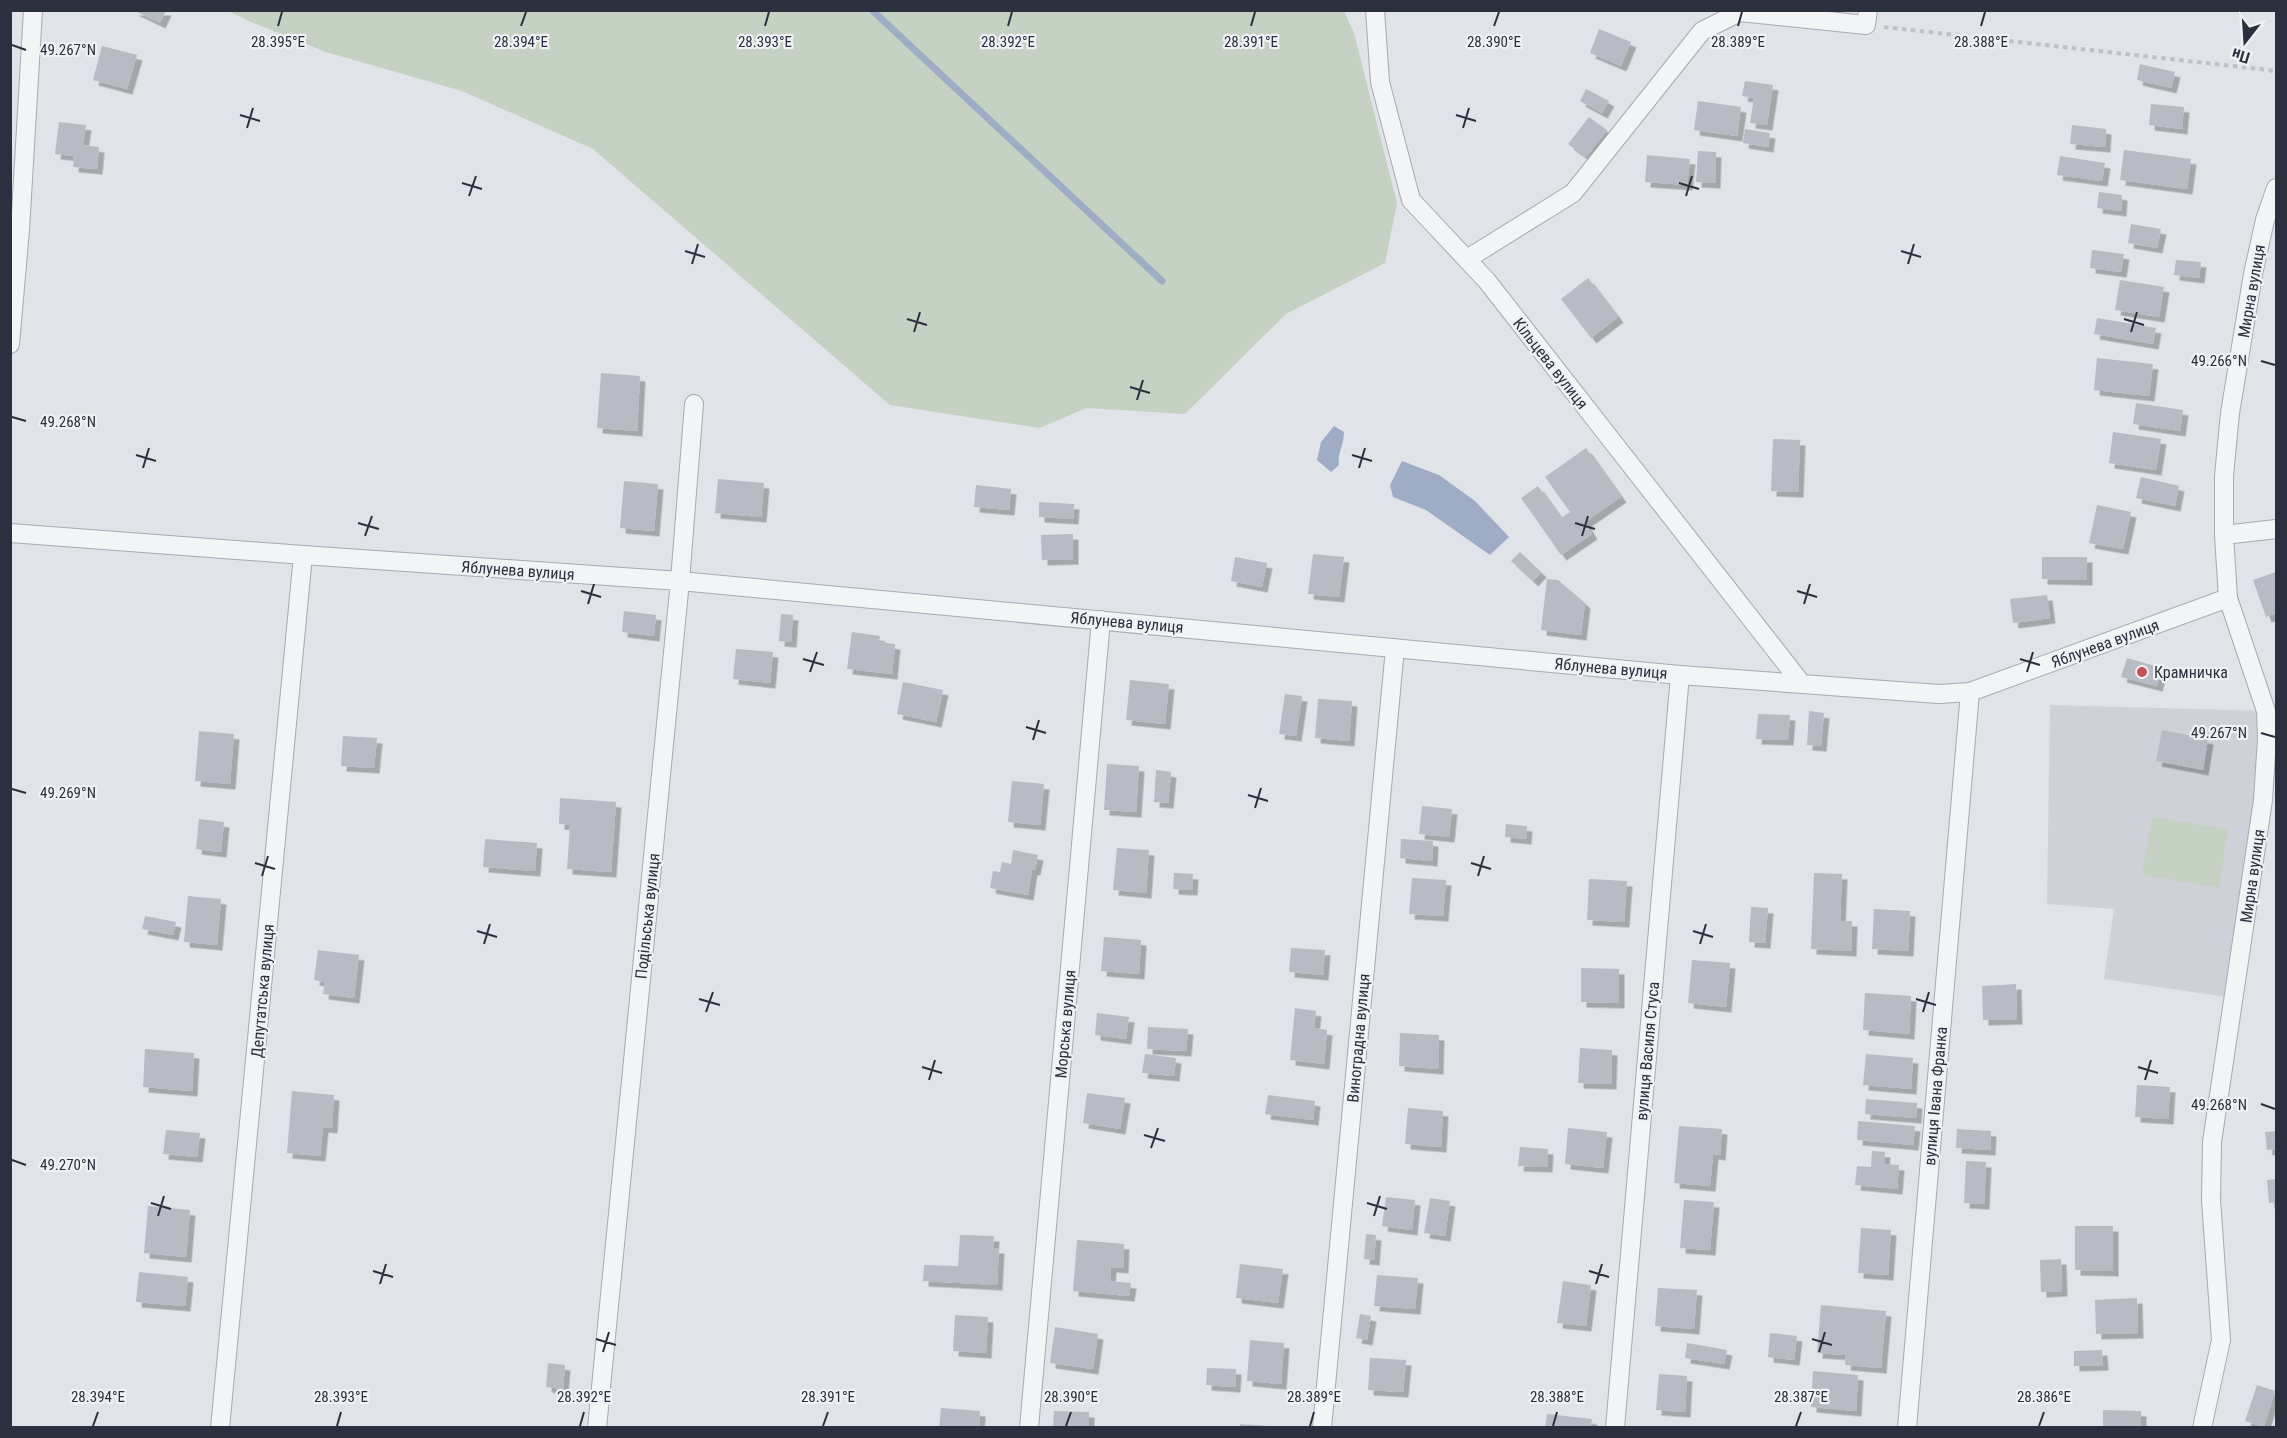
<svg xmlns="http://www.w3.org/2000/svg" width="2287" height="1438" viewBox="0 0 2287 1438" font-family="'Roboto Condensed',sans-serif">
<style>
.built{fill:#cfd1d9}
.green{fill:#c5d1c2}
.water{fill:#9eadc5}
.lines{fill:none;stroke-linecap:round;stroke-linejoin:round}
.stream{stroke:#9eadc5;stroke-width:7}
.building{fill:#b8bbc4;filter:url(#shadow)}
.street-casing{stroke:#a6aab2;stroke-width:20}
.path{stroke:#bfc1c6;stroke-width:4;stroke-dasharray:4.5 4.5;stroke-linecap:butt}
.street{stroke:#f3f4f6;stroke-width:18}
.ticks{fill:none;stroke:#2a303e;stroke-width:2}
.poi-dot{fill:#c25057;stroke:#f0f1f5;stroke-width:2}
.labels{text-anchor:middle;stroke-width:4.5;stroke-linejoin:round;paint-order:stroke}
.street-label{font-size:16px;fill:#2a303e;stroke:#f0f1f5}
.poi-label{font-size:16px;fill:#2a303e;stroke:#f0f1f5;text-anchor:start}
.ticks-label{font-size:15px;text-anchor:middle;fill:#2a303e;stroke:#f0f1f5;stroke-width:4.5;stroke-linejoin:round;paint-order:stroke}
</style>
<defs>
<filter id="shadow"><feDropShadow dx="5.5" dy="5.5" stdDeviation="0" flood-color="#0004"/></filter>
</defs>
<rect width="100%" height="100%" fill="#e0e3e8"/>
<path class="built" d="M 2050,705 L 2266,711 L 2234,998 L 2104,979 L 2114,909 L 2047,904 Z"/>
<path class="green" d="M 228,11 L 1344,11 L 1354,33 L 1397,203 L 1385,263 L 1286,314 L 1185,414 L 1086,408 L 1040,428 L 890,405 L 593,149 L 462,91 L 326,52 L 251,22 Z
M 2152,817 L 2228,829 L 2219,888 L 2142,875 Z"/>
<path class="water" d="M 1334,426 L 1344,432 C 1344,445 1337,453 1339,465 L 1331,472 L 1317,460 L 1321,442 Z
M 1402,461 L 1439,475 L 1475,501 L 1509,537 L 1490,555 L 1426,510 L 1393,497 L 1390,485 Z"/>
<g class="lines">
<path class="stream" d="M 872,10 L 1162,281"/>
</g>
<path class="building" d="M 133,10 L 166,10 L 160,23 Z
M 1599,29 L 1631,42 L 1621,66 L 1590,53 Z
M 102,46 L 137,55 L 127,89 L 93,80 Z
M 2140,64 L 2175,72 L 2171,88 L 2137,80 Z
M 1745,81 L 1773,85 L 1767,125 L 1750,123 L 1754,98 L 1742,96 Z
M 1586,89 L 1609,101 L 1602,113 L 1580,101 Z
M 1698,101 L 1741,107 L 1737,136 L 1694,130 Z
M 2151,104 L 2184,107 L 2182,129 L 2149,125 Z
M 1589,117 L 1607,130 L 1586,157 L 1568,144 Z
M 59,122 L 86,125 L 83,145 L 99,147 L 97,169 L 73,167 L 74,156 L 55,154 Z
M 2072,125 L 2106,129 L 2105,147 L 2070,144 Z
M 1745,129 L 1770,133 L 1768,147 L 1743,143 Z
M 2124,150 L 2191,159 L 2187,189 L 2120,180 Z
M 1698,151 L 1716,152 L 1715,183 L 1696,182 Z
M 1647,155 L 1690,159 L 1687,185 L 1645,182 Z
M 2060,156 L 2105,163 L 2102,181 L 2057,175 Z
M 2099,192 L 2122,195 L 2121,211 L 2097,208 Z
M 2131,224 L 2161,229 L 2157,248 L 2128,243 Z
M 2092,250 L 2124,254 L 2121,272 L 2090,268 Z
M 2176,260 L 2201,262 L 2199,278 L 2174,275 Z
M 1588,278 L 1618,317 L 1591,338 L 1561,299 Z
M 2120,280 L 2164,287 L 2159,317 L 2115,310 Z
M 2097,318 L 2156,328 L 2153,344 L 2094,334 Z
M 2097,358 L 2153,364 L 2149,396 L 2094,390 Z
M 601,373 L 640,376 L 637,431 L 597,428 Z
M 2136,403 L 2183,410 L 2180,431 L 2133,424 Z
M 2113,432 L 2161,439 L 2156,470 L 2109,463 Z
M 1773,439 L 1800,440 L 1798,492 L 1771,491 Z
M 1586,448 L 1621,497 L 1585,522 L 1592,534 L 1561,555 L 1521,498 L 1538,486 L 1561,518 L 1570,512 L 1545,477 Z
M 2141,477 L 2179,486 L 2175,506 L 2136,498 Z
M 718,479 L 764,483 L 761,517 L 715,513 Z
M 624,481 L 658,484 L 654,531 L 620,528 Z
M 976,485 L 1011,489 L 1009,510 L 974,507 Z
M 1039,502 L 1074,504 L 1073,519 L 1039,517 Z
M 2097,505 L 2131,512 L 2123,549 L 2089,543 Z
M 1073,534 L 1073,559 L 1042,560 L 1041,535 Z
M 1520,552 L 1541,572 L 1533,581 L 1511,561 Z
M 1313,554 L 1344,557 L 1339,597 L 1308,594 Z
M 1235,557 L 1267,563 L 1262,587 L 1231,581 Z
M 2042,557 L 2087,557 L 2087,580 L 2042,579 Z
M 2276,572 L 2276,613 L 2266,617 L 2253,580 Z
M 1547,579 L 1558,580 L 1585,603 L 1581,635 L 1541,630 Z
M 2047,595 L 2050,618 L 2013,623 L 2010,599 Z
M 624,611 L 656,615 L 654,636 L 622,632 Z
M 781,614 L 793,615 L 791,642 L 779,641 Z
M 852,632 L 880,636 L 879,642 L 895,644 L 892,674 L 847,669 Z
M 736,649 L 773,652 L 770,683 L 733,679 Z
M 2127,658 L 2162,668 L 2157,686 L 2121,677 Z
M 1130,680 L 1169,684 L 1165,724 L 1126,720 Z
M 903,682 L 943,690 L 936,722 L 897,714 Z
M 1285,694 L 1302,696 L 1296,736 L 1279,734 Z
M 1318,699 L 1352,701 L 1349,741 L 1315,738 Z
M 1809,711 L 1824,713 L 1821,746 L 1807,745 Z
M 1758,714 L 1790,715 L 1788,740 L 1756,739 Z
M 2162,730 L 2208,739 L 2203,770 L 2156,761 Z
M 199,731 L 234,734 L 230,784 L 195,781 Z
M 343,736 L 377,738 L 374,768 L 341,766 Z
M 1107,764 L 1139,766 L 1136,812 L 1104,810 Z
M 1156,770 L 1171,772 L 1168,803 L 1154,802 Z
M 1012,781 L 1044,784 L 1040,825 L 1008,822 Z
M 560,798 L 616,802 L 611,872 L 567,869 L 570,825 L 559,824 Z
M 1422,806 L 1452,809 L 1449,837 L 1419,834 Z
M 199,819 L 224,822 L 221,852 L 196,849 Z
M 1506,824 L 1527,826 L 1526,839 L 1505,837 Z
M 485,839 L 537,843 L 535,871 L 483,867 Z
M 1401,839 L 1433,841 L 1432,861 L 1400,858 Z
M 1117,848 L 1149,850 L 1146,893 L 1113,890 Z
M 1013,850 L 1038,855 L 1035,870 L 1032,870 L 1028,895 L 990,888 L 993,871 L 1000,872 L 1002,862 L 1011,864 Z
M 1174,873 L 1193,874 L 1192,890 L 1173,889 Z
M 1814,873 L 1842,874 L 1840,921 L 1852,921 L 1851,951 L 1811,949 Z
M 1412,878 L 1446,880 L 1443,916 L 1409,914 Z
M 1589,879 L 1627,881 L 1624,922 L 1587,920 Z
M 188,896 L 221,899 L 217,945 L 184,942 Z
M 1751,907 L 1768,908 L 1765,943 L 1749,942 Z
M 1874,909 L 1910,911 L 1908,951 L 1872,949 Z
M 145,916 L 176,922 L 173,935 L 142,929 Z
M 1104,937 L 1141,940 L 1139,974 L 1101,971 Z
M 1291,948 L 1325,950 L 1323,975 L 1289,972 Z
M 318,950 L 359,955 L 354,998 L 323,994 L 325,982 L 314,980 Z
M 1692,960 L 1730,963 L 1726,1007 L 1688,1003 Z
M 1581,968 L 1619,969 L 1619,1003 L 1581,1002 Z
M 2016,984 L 2017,1019 L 1983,1020 L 1982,986 Z
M 1865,993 L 1911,996 L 1909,1034 L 1863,1030 Z
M 1295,1008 L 1316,1011 L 1314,1028 L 1327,1030 L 1324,1064 L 1290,1060 Z
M 1097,1013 L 1129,1017 L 1126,1039 L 1095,1035 Z
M 1148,1027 L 1188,1029 L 1186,1051 L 1147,1049 Z
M 1400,1033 L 1439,1035 L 1438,1069 L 1399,1066 Z
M 1580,1048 L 1612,1050 L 1611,1084 L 1578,1083 Z
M 145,1049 L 194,1053 L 192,1091 L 143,1087 Z
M 1145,1054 L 1176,1058 L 1174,1076 L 1142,1073 Z
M 1866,1054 L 1913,1058 L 1911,1089 L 1863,1085 Z
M 2137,1085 L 2170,1087 L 2168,1119 L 2135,1117 Z
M 292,1091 L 334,1095 L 332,1128 L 323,1127 L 320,1156 L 287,1153 Z
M 1087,1093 L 1125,1098 L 1120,1129 L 1083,1123 Z
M 1268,1095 L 1315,1101 L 1313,1120 L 1265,1114 Z
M 1866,1099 L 1917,1103 L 1916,1118 L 1865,1114 Z
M 1408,1108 L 1443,1111 L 1441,1147 L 1405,1144 Z
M 1858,1121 L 1915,1126 L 1913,1145 L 1857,1140 Z
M 1679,1126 L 1722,1129 L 1720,1155 L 1713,1154 L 1710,1186 L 1674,1183 Z
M 1568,1128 L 1607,1132 L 1603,1168 L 1565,1164 Z
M 1957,1129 L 1991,1131 L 1990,1150 L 1956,1148 Z
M 166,1130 L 200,1133 L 197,1157 L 163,1154 Z
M 2276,1131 L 2276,1149 L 2267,1150 L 2265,1132 Z
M 1520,1147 L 1548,1149 L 1547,1167 L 1518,1166 Z
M 1872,1151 L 1885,1152 L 1884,1164 L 1899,1165 L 1897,1189 L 1855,1185 L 1857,1166 L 1871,1167 Z
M 1966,1161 L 1986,1162 L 1984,1204 L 1964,1203 Z
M 2276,1179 L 2276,1202 L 2269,1203 L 2267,1180 Z
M 1386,1197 L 1415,1200 L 1412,1230 L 1382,1226 Z
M 1430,1198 L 1450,1201 L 1445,1236 L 1424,1233 Z
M 1684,1200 L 1714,1202 L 1710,1250 L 1680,1248 Z
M 148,1206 L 190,1210 L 186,1257 L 144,1253 Z
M 2075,1226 L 2113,1226 L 2113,1271 L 2075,1270 Z
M 1861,1228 L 1891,1230 L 1888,1275 L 1858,1273 Z
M 1366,1234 L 1376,1235 L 1374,1260 L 1364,1259 Z
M 960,1235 L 994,1236 L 993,1248 L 999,1248 L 997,1285 L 923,1281 L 924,1265 L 958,1266 Z
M 1077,1240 L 1124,1244 L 1123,1268 L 1111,1267 L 1110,1281 L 1131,1283 L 1129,1296 L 1073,1291 Z
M 2061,1259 L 2062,1291 L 2041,1292 L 2040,1260 Z
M 1240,1264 L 1283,1269 L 1278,1303 L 1236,1298 Z
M 139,1272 L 188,1277 L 185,1306 L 136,1302 Z
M 1377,1275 L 1418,1278 L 1415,1309 L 1374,1306 Z
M 1563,1281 L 1591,1285 L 1586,1326 L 1557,1323 Z
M 1658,1288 L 1697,1290 L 1694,1329 L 1655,1326 Z
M 2137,1298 L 2138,1333 L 2096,1334 L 2095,1300 Z
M 1821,1305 L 1886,1311 L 1881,1368 L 1845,1365 L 1846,1355 L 1817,1353 Z
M 1360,1314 L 1371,1316 L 1367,1340 L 1356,1338 Z
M 955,1315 L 988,1317 L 986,1353 L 953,1351 Z
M 1055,1327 L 1098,1334 L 1093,1369 L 1050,1363 Z
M 1770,1333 L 1797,1336 L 1794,1360 L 1768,1357 Z
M 1250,1340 L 1284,1343 L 1281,1384 L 1247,1381 Z
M 1687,1343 L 1727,1350 L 1724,1364 L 1685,1358 Z
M 2102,1350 L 2103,1365 L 2074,1366 L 2074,1351 Z
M 1370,1358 L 1406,1360 L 1403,1392 L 1368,1390 Z
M 548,1363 L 565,1365 L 563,1389 L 546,1387 Z
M 1207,1368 L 1236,1369 L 1235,1387 L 1206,1385 Z
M 1813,1371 L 1858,1375 L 1856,1411 L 1811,1407 Z
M 1659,1374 L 1687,1376 L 1685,1412 L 1656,1410 Z
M 2257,1385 L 2275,1391 L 2264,1427 L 2245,1421 Z
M 941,1408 L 980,1411 L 979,1428 L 939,1428 Z
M 2103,1410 L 2141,1411 L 2141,1428 L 2103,1428 Z
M 1054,1411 L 1089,1412 L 1089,1428 L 1053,1428 Z
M 1547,1414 L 1592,1419 L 1591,1428 L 1545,1428 Z
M 1240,1424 L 1269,1426 L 1269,1428 L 1240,1428 Z"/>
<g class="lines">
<defs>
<path id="street" d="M 1375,10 L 1380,82 L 1411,200 L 1487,281 L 1802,684
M 1467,259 L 1573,193 L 1702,31 L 1740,12 L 1866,25 L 1868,10
M 10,344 L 20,230 L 33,10
M 10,533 L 303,555 L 680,581 L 1680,675 L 1939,694 L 1970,692 L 2228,598
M 2224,535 L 2276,529
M 220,1428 L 303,555
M 597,1428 L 680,581 L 694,404
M 1029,1428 L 1101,620
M 1322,1428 L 1395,648
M 1615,1428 L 1680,675
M 1907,1428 L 1970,692
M 2202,1428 L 2221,1340 L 2211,1200 L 2212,1142 L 2263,800 L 2267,739 L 2266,711 L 2228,598 L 2224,535 L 2224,476 L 2230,413 L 2253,274 L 2265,220 L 2276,188"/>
</defs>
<use href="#street" class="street-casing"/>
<path class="path" d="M 1884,27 L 2269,70 L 2276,72"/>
<use href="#street" class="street"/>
</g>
<path class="ticks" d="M 278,26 L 282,12M 521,26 L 526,12M 765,26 L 769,12M 1008,26 L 1012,12M 1251,26 L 1255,12M 1494,26 L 1499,12M 1738,26 L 1742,12M 1981,26 L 1985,12M 12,45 L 26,50M 240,115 L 260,121M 1456,115 L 1476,121M 247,128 L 253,108M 1463,128 L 1469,108M 462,183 L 482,189M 1679,183 L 1699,189M 469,196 L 476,176M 1686,196 L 1692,176M 685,251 L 705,257M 1901,251 L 1921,257M 692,264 L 698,244M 1908,264 L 1914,244M 907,319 L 927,325M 2124,319 L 2144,325M 914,332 L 920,312M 2131,332 L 2137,312M 2261,361 L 2275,365M 1130,387 L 1150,393M 1137,400 L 1143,380M 12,417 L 26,421M 136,455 L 156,461M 1352,455 L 1372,461M 143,468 L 149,448M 1359,468 L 1365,448M 358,523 L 379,529M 1575,523 L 1595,529M 365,536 L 372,516M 1582,536 L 1588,516M 581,591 L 601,597M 1797,591 L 1817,597M 588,604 L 594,584M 1804,604 L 1810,584M 803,659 L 824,665M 2020,659 L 2040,665M 810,672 L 817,652M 2027,672 L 2033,652M 1026,727 L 1046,733M 2261,733 L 2275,737M 1033,740 L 1039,720M 12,789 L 26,793M 1248,795 L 1268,801M 1255,808 L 1261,788M 255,863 L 275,869M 1471,863 L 1491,869M 262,876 L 268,856M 1478,876 L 1484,856M 477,931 L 497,937M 1693,931 L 1713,937M 484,944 L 490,924M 1700,944 L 1706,924M 699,999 L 720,1005M 1916,999 L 1936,1005M 706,1012 L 713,992M 1923,1012 L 1929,992M 922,1067 L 942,1073M 2138,1067 L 2158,1073M 929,1080 L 935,1060M 2145,1080 L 2151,1060M 2261,1104 L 2275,1109M 1144,1135 L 1165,1141M 1151,1148 L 1158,1128M 12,1160 L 26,1165M 151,1203 L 171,1209M 1367,1203 L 1387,1209M 158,1216 L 164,1196M 1374,1216 L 1380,1196M 373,1271 L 393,1277M 1589,1271 L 1609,1277M 380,1284 L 386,1264M 1596,1284 L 1602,1264M 596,1339 L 616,1345M 1812,1339 L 1832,1345M 603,1352 L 609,1332M 1819,1352 L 1825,1332M 93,1426 L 98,1412M 337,1426 L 341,1412M 580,1426 L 584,1412M 823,1426 L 828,1412M 1066,1426 L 1071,1412M 1310,1426 L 1314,1412M 1553,1426 L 1557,1412M 1796,1426 L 1801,1412M 2039,1426 L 2044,1412"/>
<circle class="poi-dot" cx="2142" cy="672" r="6"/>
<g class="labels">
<g class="street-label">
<text transform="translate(2251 291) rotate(-80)" y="6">Мирна вулиця</text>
<text transform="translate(1551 363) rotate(52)" y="6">Кільцева вулиця</text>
<text transform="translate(518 570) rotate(4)" y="6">Яблунева вулиця</text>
<text transform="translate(1127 622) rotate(5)" y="6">Яблунева вулиця</text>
<text transform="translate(2105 643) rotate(-20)" y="6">Яблунева вулиця</text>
<text transform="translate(1611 668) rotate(5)" y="6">Яблунева вулиця</text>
<text transform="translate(2252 876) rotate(-82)" y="6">Мирна вулиця</text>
<text transform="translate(647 916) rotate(-84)" y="6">Подільська вулиця</text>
<text transform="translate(262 991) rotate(-85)" y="6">Депутатська вулиця</text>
<text transform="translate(1065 1024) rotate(-85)" y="6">Морська вулиця</text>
<text transform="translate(1358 1038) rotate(-85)" y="6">Виноградна вулиця</text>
<text transform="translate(1647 1051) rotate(-85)" y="6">вулиця Василя Стуса</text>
<text transform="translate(1935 1096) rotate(-85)" y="6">вулиця Івана Франка</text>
</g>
<g class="poi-label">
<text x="2154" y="678">Крамничка</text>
</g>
</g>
<g class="ticks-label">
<text x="278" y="47">28.395°E</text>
<text x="521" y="47">28.394°E</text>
<text x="765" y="47">28.393°E</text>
<text x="1008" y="47">28.392°E</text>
<text x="1251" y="47">28.391°E</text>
<text x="1494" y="47">28.390°E</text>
<text x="1738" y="47">28.389°E</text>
<text x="1981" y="47">28.388°E</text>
<text x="68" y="55">49.267°N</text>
<text x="2219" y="366">49.266°N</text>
<text x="68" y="427">49.268°N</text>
<text x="2219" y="738">49.267°N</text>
<text x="68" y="798">49.269°N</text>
<text x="2219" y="1110">49.268°N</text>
<text x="68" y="1170">49.270°N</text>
<text x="98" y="1402">28.394°E</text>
<text x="341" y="1402">28.393°E</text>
<text x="584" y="1402">28.392°E</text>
<text x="828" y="1402">28.391°E</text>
<text x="1071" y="1402">28.390°E</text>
<text x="1314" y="1402">28.389°E</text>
<text x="1557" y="1402">28.388°E</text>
<text x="1801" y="1402">28.387°E</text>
<text x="2044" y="1402">28.386°E</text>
</g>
<rect width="2287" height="1438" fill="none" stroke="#2a303e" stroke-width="24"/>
<g transform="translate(2245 42) rotate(197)" stroke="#f0f1f5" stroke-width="4.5" paint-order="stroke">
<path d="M0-4.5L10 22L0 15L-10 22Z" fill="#2a303e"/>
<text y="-9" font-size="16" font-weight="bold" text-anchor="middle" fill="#2a303e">Пн</text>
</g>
</svg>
